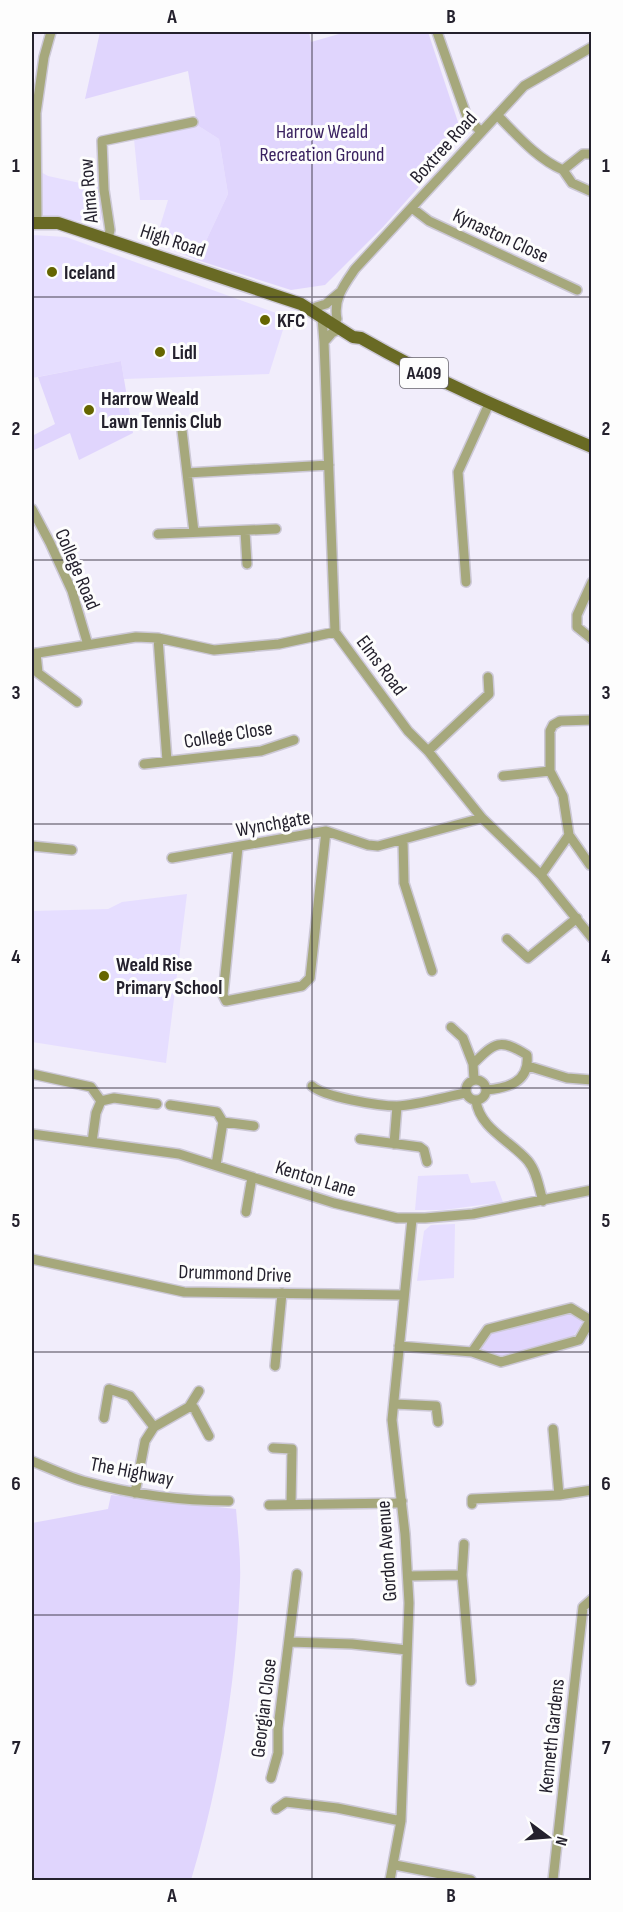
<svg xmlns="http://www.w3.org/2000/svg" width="623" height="1912" viewBox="0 0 623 1912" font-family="'Sofia Sans Condensed',sans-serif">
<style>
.built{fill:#e6deff}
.green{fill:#e0d5fd}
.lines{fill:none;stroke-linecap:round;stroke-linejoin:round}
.minor-casing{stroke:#ccc8d6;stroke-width:12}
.major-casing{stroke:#ccc8d6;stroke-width:15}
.minor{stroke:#a6a87c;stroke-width:9}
.major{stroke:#696a24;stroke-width:12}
.grid{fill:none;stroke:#24212d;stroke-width:1.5;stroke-opacity:0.55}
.poi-dot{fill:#656500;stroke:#fdfdfd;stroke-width:2}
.labels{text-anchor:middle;stroke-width:6;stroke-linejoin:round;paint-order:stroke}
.shield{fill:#fdfdfd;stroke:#65636b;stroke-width:1.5}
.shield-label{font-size:18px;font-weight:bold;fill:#24212d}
.park-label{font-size:20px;fill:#3a2260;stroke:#fdfdfd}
.street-label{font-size:20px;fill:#24212d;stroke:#fdfdfd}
.poi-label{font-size:20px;font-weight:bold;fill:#24212d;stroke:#fdfdfd;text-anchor:start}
.neatline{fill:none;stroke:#24212d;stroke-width:2}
.grid-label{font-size:20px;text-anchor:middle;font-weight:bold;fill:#24212d}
</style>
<rect width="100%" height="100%" fill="#f1edfb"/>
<path class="built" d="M 197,125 L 219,139 L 228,194 L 197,260 L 155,243 L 168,200 L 140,200 L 134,139 Z
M 32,167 L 48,176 L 103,188 L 101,224 L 32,215 Z
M 32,235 L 66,237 L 287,317 L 269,374 L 124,379 L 121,361 L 32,378 Z
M 187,894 L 166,1063 L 32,1042 L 32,911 L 108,909 L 122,902 Z
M 468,1174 L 471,1183 L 495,1181 L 503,1202 L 444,1210 L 415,1210 L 418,1176 Z
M 455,1224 L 454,1278 L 417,1281 L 424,1231 L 431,1225 Z"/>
<path class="green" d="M 100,32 L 309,32 L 311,42 L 346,32 L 428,32 L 463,137 L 383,227 L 325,285 L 291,290 L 197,260 L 228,194 L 219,139 L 197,125 L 188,71 L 85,99 Z
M 121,361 L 133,433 L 79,460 L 70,433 L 32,451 L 32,436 L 55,424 L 38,377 Z
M 570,1312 L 583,1322 L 571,1340 L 504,1357 L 480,1350 L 490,1331 Z
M 111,1495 L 236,1509 C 238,1533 241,1558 240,1582 C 236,1684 220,1783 191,1880 L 32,1880 L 32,1523 L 108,1509 Z"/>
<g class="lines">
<defs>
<path id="minor" d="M 437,32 L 467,117 L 481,132
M 497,115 C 517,135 536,158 563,170 L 583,154 L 592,154
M 563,170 L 572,183 L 592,192
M 412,208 L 429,221 L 577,290
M 37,223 L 36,113 L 44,57 L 51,32
M 108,239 L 110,230 L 104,190 L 102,141 L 193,122
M 316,307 L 326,304 L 339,293
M 322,318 L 324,342
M 337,319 C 333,299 344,285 355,269 L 524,86 L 592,47
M 340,329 L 332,333 L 324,342 L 335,632 L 408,731 L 428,751 L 482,818 L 541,875 L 592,938
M 181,422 L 194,532
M 187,473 L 329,465
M 32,509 L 50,543 L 72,591 L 88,645
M 245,531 L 247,564
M 158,534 L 276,529
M 466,582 L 458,472 L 489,404
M 592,582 L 577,615 L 577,627 L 592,639
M 158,638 L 167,761
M 36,653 L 38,673 L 77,702
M 32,654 L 136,637 L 158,638 L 214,650 L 279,644 L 335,632
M 428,751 L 489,694 L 488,677
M 144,764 L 261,751 L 294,740
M 503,776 L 550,771
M 569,835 L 590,865
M 403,840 L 404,883 L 432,971
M 32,846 L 72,850
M 238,847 L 223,995 L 226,1001 L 302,986 L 310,978 L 326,831
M 172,858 L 326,831 L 368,845 L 378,846 L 482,818
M 541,875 L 569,835 L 563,796 L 550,771 L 550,731 L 553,725 L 560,721 L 592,720
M 507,939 L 528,958 L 577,918
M 451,1027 L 463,1038 L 473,1064
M 528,1066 L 567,1078 L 592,1080
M 32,1074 L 91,1087 L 101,1101 L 114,1098 L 157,1104
M466 1090a10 10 0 1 1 20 0a10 10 0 1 1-20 0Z
M 474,1080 L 473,1064 C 495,1042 500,1038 527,1055 C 530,1082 508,1088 486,1090
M 312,1086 C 324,1097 379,1106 397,1106 C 417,1105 445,1097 465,1093
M 476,1101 C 480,1129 511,1141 528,1161 C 537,1172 539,1188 543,1201
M 170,1105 L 217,1112 L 223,1122 L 254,1126
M 32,1134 L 179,1154 L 334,1203 L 397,1218 L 425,1218 L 473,1214 L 592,1190
M 360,1139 L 420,1147 L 424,1150 L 427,1162
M 92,1142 L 96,1113 L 101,1101
M 394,1144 L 397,1106
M 216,1165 L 223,1122
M 246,1212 L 252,1177
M 32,1259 L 184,1292 L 404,1295
M 399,1346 L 472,1352 L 501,1362 L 579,1340 L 590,1321
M 472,1352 L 488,1329 L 571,1308 L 592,1321
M 275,1366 L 282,1293
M 394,1404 L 436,1406 L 438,1422
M 189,1407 L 194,1408 L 209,1436
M 104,1418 L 109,1389 L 130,1396 L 154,1427
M 553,1429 L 559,1495
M 273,1448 L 292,1449 L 291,1504
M 32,1461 C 49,1468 66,1476 83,1481 C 131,1494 180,1501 229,1501
M 135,1493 L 145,1441 L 154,1427 L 189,1407 L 199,1391
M 472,1504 L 472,1499 L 559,1495 L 592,1490
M 269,1505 L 396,1503 L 402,1501
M 462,1575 L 464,1544
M 408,1576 L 462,1575 L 471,1681
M 289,1642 L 352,1644 L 407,1650
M 271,1778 L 278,1753 L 278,1728 L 297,1574
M 276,1809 L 286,1802 L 337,1808 L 401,1821
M 395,1865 L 471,1880
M 390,1880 L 401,1821 L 409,1603 L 405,1534 L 392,1420 L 412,1219
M 553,1880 L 583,1607 L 592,1599"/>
<path id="major" d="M 32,223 L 58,223 L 301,304 L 353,337 L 361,338 C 436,381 511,413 592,447"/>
</defs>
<use href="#minor" class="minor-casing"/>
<use href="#major" class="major-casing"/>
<use href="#minor" class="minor"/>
<use href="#major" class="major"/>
</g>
<path class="grid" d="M 312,32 L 312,1880M 32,297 L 592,297M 32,560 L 592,560M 32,824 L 592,824M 32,1088 L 592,1088M 32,1352 L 592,1352M 32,1615 L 592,1615"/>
<g class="poi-dot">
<circle cx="52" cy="272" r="6"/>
<circle cx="265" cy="320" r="6"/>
<circle cx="160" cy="352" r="6"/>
<circle cx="89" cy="410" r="6"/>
<circle cx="104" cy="976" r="6"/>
</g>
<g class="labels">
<rect class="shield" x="400" y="358" width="48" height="30" rx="4.5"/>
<g class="shield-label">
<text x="424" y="379">A409</text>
</g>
<g class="park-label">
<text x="322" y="138">Harrow Weald<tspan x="322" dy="23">Recreation Ground</tspan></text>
</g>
<g class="street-label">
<text transform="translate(443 147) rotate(-48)" y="7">Boxtree Road</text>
<text transform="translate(88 191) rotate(-95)" y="7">Alma Row</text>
<text transform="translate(501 235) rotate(25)" y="7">Kynaston Close</text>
<text transform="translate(173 240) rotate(18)" y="7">High Road</text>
<text transform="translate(78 569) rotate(67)" y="7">College Road</text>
<text transform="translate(382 665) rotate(53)" y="7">Elms Road</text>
<text transform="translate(228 734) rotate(-9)" y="7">College Close</text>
<text transform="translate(273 823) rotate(-10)" y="7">Wynchgate</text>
<text transform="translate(316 1178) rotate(17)" y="7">Kenton Lane</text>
<text transform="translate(235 1273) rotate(2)" y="7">Drummond Drive</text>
<text transform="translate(132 1471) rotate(11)" y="7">The Highway</text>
<text transform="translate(386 1551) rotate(-94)" y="7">Gordon Avenue</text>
<text transform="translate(263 1708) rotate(-83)" y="7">Georgian Close</text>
<text transform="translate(551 1736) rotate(-84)" y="7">Kenneth Gardens</text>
</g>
<g class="poi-label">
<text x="64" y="279">Iceland</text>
<text x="277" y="327">KFC</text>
<text x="172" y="359">Lidl</text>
<text x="101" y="405">Harrow Weald<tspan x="101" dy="23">Lawn Tennis Club</tspan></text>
<text x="116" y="971">Weald Rise<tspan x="116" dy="23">Primary School</tspan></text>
</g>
</g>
<rect width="623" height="1912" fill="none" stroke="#fdfdfd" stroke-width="66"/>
<g transform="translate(548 1837) rotate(106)" stroke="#fdfdfd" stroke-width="4.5" paint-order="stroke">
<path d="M0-4.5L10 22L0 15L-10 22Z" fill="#24212d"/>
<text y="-9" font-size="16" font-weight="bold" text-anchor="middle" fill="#24212d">N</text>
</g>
<rect x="33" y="33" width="557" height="1846" class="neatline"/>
<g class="grid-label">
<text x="172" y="23">A</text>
<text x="451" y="23">B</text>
<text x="16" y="172">1</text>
<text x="606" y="172">1</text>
<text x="16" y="435">2</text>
<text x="606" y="435">2</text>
<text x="16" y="699">3</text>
<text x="606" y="699">3</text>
<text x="16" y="963">4</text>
<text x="606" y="963">4</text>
<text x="16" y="1227">5</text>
<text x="606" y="1227">5</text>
<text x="16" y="1490">6</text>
<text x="606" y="1490">6</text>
<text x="16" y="1754">7</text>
<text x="606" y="1754">7</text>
<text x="172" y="1902">A</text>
<text x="451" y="1902">B</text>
</g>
</svg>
